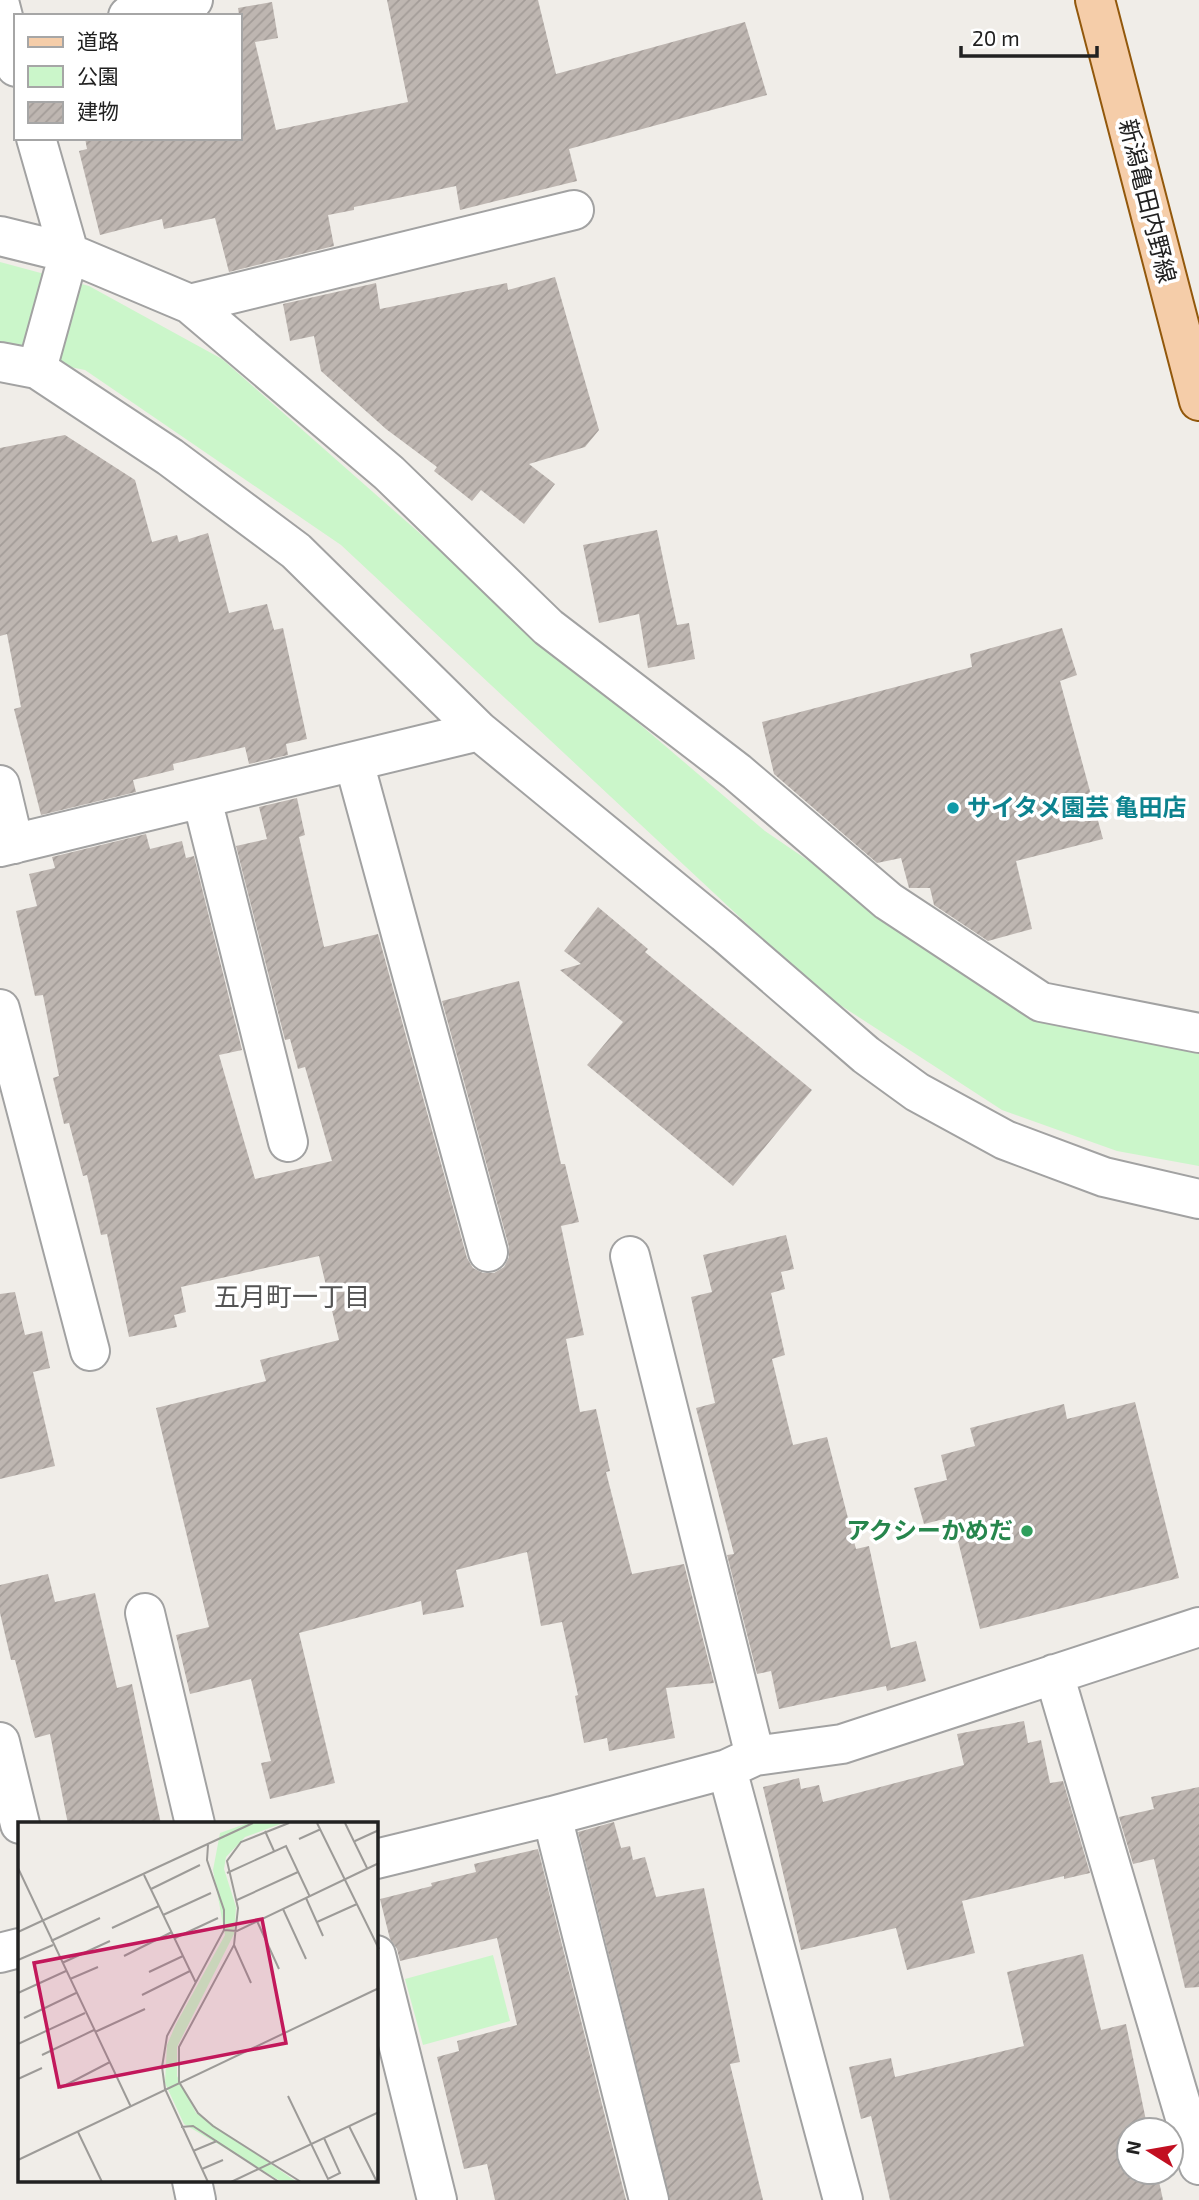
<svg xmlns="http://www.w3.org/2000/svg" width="1199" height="2200" viewBox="0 0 1199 2200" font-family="'Exo 2','Noto Sans JP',sans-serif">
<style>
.park{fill:#cbf6ca}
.building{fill:url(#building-hatch)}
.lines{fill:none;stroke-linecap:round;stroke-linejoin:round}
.street-casing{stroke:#a2a2a2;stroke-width:42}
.primary-casing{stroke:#92580c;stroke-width:42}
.street{stroke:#fff;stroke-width:38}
.primary{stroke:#f5cda9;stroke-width:38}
.culture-dot{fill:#0f9aa8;stroke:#fff;stroke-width:2.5}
.leisure-dot{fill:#2e9e5b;stroke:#fff;stroke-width:2.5}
.labels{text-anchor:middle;stroke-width:7;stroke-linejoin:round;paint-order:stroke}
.street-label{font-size:24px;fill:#212121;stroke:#fff}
.culture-label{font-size:24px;font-weight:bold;fill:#0d838f;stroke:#fff;text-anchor:start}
.leisure-label{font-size:24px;font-weight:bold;fill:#27864d;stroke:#fff;text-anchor:end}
.neighbourhood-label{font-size:26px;fill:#545454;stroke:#fff}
.inset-road{fill:none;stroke:#9d9b98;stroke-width:2}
.view{fill:#c2185b;fill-opacity:0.15;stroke:#c2185b;stroke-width:3.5}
.inset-edge{fill:none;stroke:#212121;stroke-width:3.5}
</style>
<defs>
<pattern id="building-hatch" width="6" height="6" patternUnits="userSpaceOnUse" patternTransform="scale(1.75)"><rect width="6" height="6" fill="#beb6b1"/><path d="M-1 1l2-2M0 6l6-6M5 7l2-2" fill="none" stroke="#a39c98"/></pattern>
</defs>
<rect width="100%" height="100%" fill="#f0ede8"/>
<path class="park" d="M 0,262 L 89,286 L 222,359 L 542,641 L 765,831 L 1038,1018 L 1199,1054 L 1199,1166 L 1117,1151 L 1002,1110 L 820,992 L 341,545 L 85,370 L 0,353 Z
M 493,1955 L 510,2021 L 423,2045 L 405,1979 Z"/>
<path class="building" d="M 387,0 L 538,0 L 556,74 L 745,22 L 767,95 L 569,149 L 577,181 L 460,210 L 456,186 L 354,207 L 354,210 L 328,215 L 334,246 L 229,272 L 215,218 L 164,229 L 162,219 L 100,235 L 79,151 L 87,149 L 85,138 L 240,138 L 240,41 L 243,41 L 238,8 L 272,2 L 278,38 L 255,42 L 276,130 L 408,102 Z
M 555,277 L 599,430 L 585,447 L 529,464 L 555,484 L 524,524 L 481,490 L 472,501 L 434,471 L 437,467 L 386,429 L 321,371 L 314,336 L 290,341 L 283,304 L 376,283 L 380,309 L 507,283 L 508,290 Z
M 65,435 L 135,480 L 152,542 L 177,535 L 179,542 L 208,533 L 229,613 L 267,604 L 274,630 L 283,628 L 307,739 L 286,744 L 288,755 L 249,764 L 245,747 L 173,764 L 174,770 L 133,780 L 136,792 L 41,815 L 14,709 L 21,707 L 7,634 L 0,636 L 0,448 Z
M 657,530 L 677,625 L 689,623 L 695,659 L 648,668 L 639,614 L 599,623 L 583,545 Z
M 1062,628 L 1077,675 L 1060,681 L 1103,839 L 1016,861 L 1032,929 L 988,941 L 934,905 L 930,888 L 909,888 L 901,858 L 877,863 L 774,774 L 762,722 L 972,667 L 970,654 Z
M 297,798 L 305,835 L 299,837 L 324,947 L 378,934 L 467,1258 L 473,1268 L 483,1273 L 494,1273 L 504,1267 L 509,1257 L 509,1247 L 442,1001 L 519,981 L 561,1164 L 565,1164 L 579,1222 L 561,1226 L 584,1335 L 566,1339 L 580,1412 L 596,1409 L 610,1471 L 606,1472 L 632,1574 L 684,1564 L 714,1683 L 666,1688 L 675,1738 L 609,1751 L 607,1738 L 584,1743 L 575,1696 L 578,1695 L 562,1622 L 541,1626 L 527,1552 L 456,1570 L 464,1607 L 423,1615 L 421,1601 L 299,1633 L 335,1783 L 270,1799 L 261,1763 L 271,1761 L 251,1679 L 190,1694 L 176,1635 L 209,1627 L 156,1408 L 266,1381 L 260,1360 L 339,1340 L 319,1256 L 181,1287 L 186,1312 L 174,1315 L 177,1327 L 129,1337 L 107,1234 L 101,1235 L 87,1175 L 83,1176 L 69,1123 L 64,1124 L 53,1078 L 59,1076 L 43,995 L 35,996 L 16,911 L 37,906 L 29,874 L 55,868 L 52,857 L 146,834 L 150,849 L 182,841 L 186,858 L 194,856 L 242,1050 L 219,1055 L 255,1179 L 332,1161 L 305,1067 L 298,1069 L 290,1039 L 285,1040 L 236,846 L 267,839 L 259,807 Z
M 598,907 L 648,949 L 645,952 L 812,1090 L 733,1186 L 587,1065 L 623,1022 L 560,970 L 581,964 L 564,951 Z
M 786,1235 L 794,1269 L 781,1272 L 785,1289 L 771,1293 L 785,1355 L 772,1359 L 793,1445 L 827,1437 L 856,1549 L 869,1546 L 891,1648 L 916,1641 L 926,1681 L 887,1691 L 886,1686 L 779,1709 L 771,1671 L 757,1674 L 727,1555 L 734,1554 L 696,1408 L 715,1403 L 691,1297 L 712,1292 L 703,1255 Z
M 15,1292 L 25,1335 L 42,1331 L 50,1368 L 33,1372 L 55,1466 L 0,1479 L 0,1294 Z
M 1135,1402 L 1179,1578 L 980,1629 L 952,1517 L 924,1524 L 914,1488 L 947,1480 L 941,1455 L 975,1446 L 970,1428 L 1064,1404 L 1067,1419 Z
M 48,1574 L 55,1602 L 95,1593 L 117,1688 L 132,1684 L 161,1824 L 68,1824 L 50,1734 L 35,1738 L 15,1660 L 11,1660 L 0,1613 L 0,1585 Z
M 1024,1721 L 1028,1743 L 1041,1740 L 1050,1783 L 1063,1781 L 1090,1873 L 1064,1879 L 1064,1876 L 962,1901 L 975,1953 L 907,1970 L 896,1928 L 801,1950 L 763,1787 L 799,1778 L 801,1789 L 819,1785 L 823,1802 L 964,1765 L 957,1734 Z
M 1199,1787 L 1199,1987 L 1185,1988 L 1154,1859 L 1133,1864 L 1119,1817 L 1154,1809 L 1151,1797 Z
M 614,1822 L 621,1848 L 630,1846 L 633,1860 L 645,1857 L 656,1897 L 704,1888 L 740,2062 L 730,2064 L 763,2200 L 670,2200 L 578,1832 Z
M 538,1849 L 626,2200 L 495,2200 L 487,2164 L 464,2169 L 437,2057 L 459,2051 L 457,2041 L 517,2025 L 497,1938 L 400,1961 L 397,1949 L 390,1939 L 380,1899 L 432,1886 L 431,1883 L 476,1872 L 474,1864 Z
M 1083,1954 L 1101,2030 L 1126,2024 L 1148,2130 L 1129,2130 L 1129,2172 L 1157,2172 L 1163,2200 L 890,2200 L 871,2116 L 861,2119 L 849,2067 L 891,2058 L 895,2077 L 1024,2046 L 1007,1972 Z"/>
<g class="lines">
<defs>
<path id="street" d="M 0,5 L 16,67
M 128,16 L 193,0
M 36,138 L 69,253 L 37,369
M 0,236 L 69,253 L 190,304 L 389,473 L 548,627 L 737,772 L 888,901 L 1041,1002 L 1199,1033
M 190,304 L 574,210
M 0,362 L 37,369 L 170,457 L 296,551 L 479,731 L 725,933 L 866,1055 L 917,1092 L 1005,1140 L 1104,1177 L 1199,1199
M 354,762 L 488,1252
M 0,785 L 14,844
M 202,799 L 288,1142
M 0,847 L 479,731
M 0,1009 L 90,1351
M 630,1256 L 755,1756
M 145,1613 L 195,1824
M 1054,1674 L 1199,2165
M 0,1742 L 20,1824
M 727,1769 L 843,2200
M 552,1816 L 649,2200
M 376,1859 L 552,1816 L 727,1769 L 755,1756 L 842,1744 L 1199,1627
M 0,1953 L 19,1948
M 376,1955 L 437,2200
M 192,2181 L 196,2200"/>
<path id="primary" d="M 1095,0 L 1199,401"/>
</defs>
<use href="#street" class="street-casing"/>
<use href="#primary" class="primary-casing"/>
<use href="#street" class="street"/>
<use href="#primary" class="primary"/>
</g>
<circle class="culture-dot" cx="953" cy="808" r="7"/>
<circle class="leisure-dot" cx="1027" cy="1531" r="7"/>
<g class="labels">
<g class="street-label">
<text transform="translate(1147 201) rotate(76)" y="8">新潟亀田内野線</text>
</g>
<g class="culture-label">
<text x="967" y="816">サイタメ園芸 亀田店</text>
</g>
<g class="leisure-label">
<text x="1013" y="1539">アクシーかめだ</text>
</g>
<g class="neighbourhood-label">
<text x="292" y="1306">五月町一丁目</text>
</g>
</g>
<g transform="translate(18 1822)">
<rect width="360" height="360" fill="#f0ede8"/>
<path d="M 230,1 L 265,1 L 227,15 L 208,35 L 206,47 L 218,85 L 216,112 L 159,225 L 159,254 L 178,291 L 279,360 L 264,360 L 166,302 L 147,261 L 149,223 L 158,202 L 207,113 L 195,48 L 202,11 Z" fill="#cbf6ca"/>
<path class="inset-road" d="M 271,1 L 223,20 L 209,39 L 220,86 L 216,123 L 161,225 L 161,260 L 180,291 L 195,304 L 283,360M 299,1 L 361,127M 327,1 L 349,46M 247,9 L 256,29M 281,17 L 303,7M 337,19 L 361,8M 0,46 L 113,285M 209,51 L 268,24 L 292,75M 126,53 L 178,161M 133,67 L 182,43M 288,76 L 305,114M 219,78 L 280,50M 265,87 L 288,137M 145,93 L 193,71M 239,99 L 261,147M 299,100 L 339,82M 94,106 L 141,84M 206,108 L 219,109 L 361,41M 0,110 L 235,1M 157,116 L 200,96M 33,119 L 82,96M 216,123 L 233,161M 106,134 L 154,110M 0,138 L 35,123M 44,141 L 92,119M 131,150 L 165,134M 52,157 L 80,145M 0,171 L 48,149M 124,173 L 172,149M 6,196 L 58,171M 77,210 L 127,187M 0,222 L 67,191M 24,233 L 76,208M 0,257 L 24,246M 42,266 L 92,240M 270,274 L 310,357 L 322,351 L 306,316M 331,304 L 359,360M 163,305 L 175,304 L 261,360M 60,310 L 84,360M 175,329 L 199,319M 0,338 L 361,166M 184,347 L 205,338M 190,360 L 147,267 L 144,245 L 149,214 L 206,108 L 206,88 L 189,38 L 190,23M 213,360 L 361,290"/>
<path class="view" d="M 244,97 L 268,221 L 41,265 L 16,141 Z"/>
<rect width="360" height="360" class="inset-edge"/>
</g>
<rect x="14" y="14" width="228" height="126" fill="#ffffff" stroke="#a6a6a6" stroke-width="2"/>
<rect x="28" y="37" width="35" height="10" fill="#f5cda9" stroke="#a6a6a6" stroke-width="2"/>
<text x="77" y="49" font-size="21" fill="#212121">道路</text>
<rect x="28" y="66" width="35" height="21" fill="#cbf6ca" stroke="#a6a6a6" stroke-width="2"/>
<text x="77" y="84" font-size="21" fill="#212121">公園</text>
<rect x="28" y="102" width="35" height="21" fill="url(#building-hatch)" stroke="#a6a6a6" stroke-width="2"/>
<text x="77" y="119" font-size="21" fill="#212121">建物</text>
<g transform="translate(1150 2151) rotate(281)"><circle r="33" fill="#ffffff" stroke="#a6a6a6" stroke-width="2"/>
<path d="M0-5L12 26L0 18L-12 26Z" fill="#c20f21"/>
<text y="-10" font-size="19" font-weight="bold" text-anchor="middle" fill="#212121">N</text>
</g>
<path d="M961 46v10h136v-10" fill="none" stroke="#212121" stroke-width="3.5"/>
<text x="972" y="46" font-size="21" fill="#212121" stroke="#ffffff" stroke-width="5" paint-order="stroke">20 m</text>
</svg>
